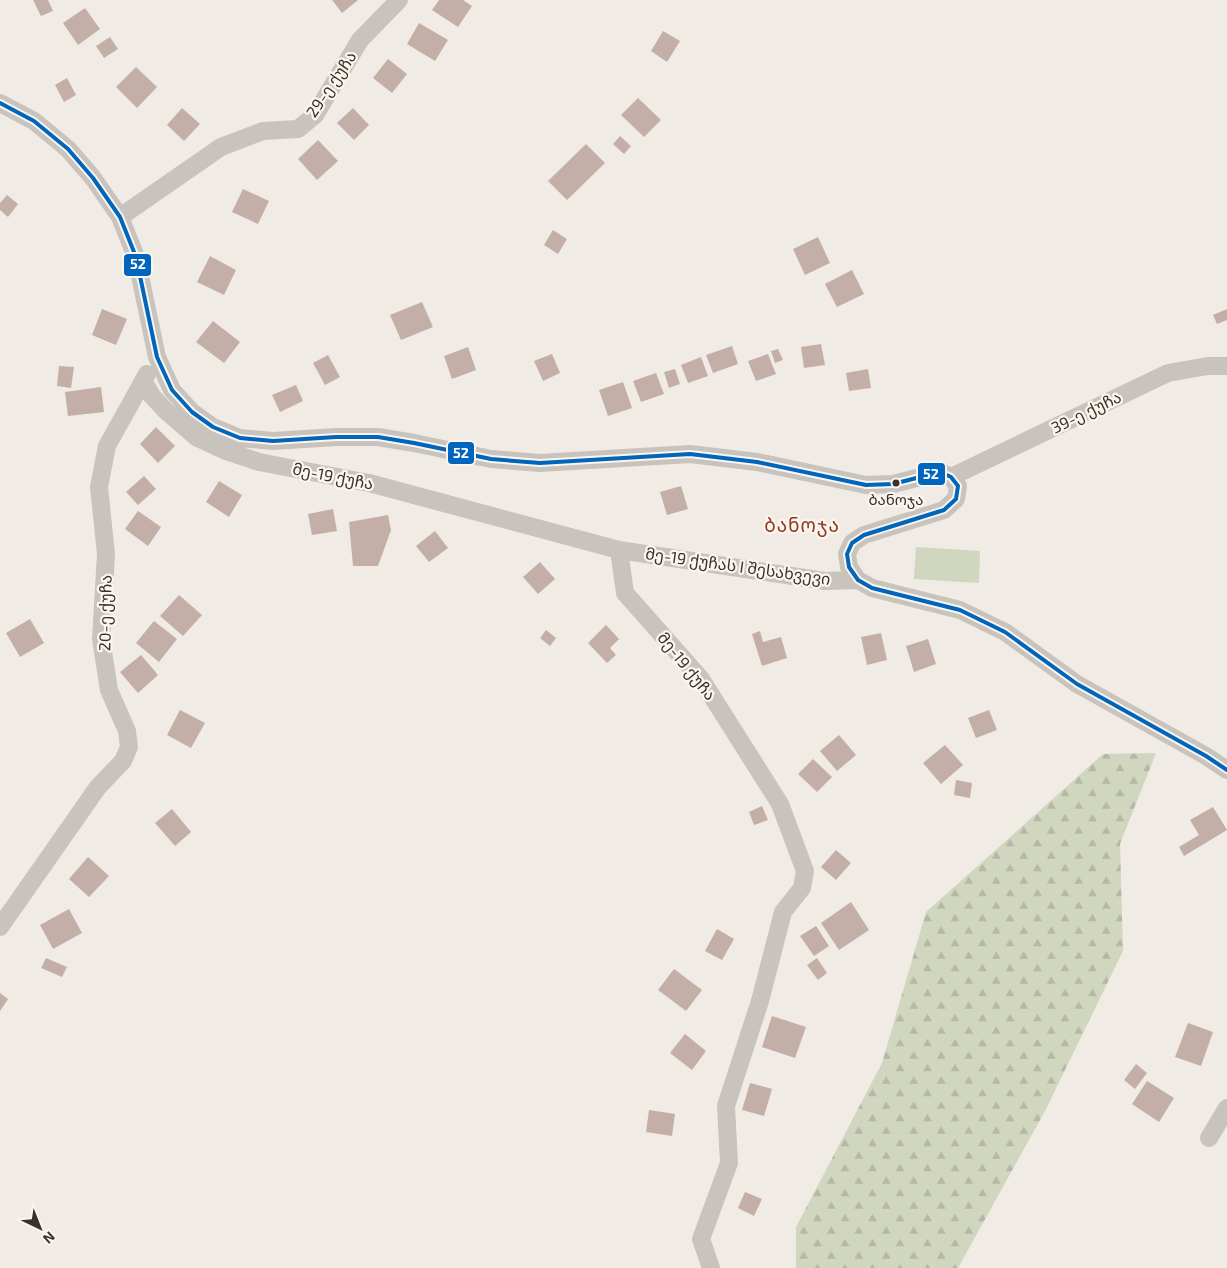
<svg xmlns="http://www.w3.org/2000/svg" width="1227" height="1268" viewBox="0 0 1227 1268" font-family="'Exo 2','Noto Sans Georgian',sans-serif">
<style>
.green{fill:#d1d6bf}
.forest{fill:url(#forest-firs)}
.building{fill:#c3afa7}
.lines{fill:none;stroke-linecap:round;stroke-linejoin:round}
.minor{stroke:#c9c3be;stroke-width:18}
.bus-1-casing{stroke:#fbf5ee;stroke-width:8}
.bus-1{stroke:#0065bd;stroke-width:4}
.bus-dot{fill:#3b302b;stroke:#fbf5ee;stroke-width:2}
.labels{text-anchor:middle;stroke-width:4.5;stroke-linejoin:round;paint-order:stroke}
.bus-label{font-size:15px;fill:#3b302b;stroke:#fbf5ee}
.street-label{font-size:16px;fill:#3b302b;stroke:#fbf5ee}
.quarter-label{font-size:19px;letter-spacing:1px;fill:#8c3b22;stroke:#fbf5ee}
.line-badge{stroke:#fbf5ee;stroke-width:2}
.badge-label{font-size:14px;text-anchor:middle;font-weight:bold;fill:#fff}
</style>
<defs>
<pattern id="forest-firs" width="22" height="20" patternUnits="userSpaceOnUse" patternTransform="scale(1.25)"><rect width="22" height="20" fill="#d1d6bf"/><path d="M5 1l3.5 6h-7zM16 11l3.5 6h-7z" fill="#b4b8a4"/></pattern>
</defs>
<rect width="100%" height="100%" fill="#f0ebe5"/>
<path class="green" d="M 916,547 L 980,551 L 979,583 L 914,579 Z"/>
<path class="forest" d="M 1156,753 L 1120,844 L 1123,951 L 1045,1111 L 958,1268 L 796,1268 L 796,1227 L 882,1063 L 926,912 L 1103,754 Z"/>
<path class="building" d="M 33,0 L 48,0 L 53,11 L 41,16 Z
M 332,0 L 358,0 L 342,13 Z
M 439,0 L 463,0 L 472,6 L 458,27 L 432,10 Z
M 85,8 L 100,29 L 78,45 L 63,23 Z
M 419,23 L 448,40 L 435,61 L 407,44 Z
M 663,31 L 680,41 L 667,62 L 651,51 Z
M 110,37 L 118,49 L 104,58 L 96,46 Z
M 388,59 L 407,74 L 392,93 L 373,78 Z
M 136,67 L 157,87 L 137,108 L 116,87 Z
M 67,78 L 76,95 L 64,102 L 55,85 Z
M 638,98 L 661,120 L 644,137 L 621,115 Z
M 182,108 L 200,124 L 184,141 L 167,125 Z
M 353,108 L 369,125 L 354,140 L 337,123 Z
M 620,136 L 631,146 L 624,154 L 613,144 Z
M 318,140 L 338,161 L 317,180 L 298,159 Z
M 586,144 L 605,163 L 567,200 L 548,181 Z
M 243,189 L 269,201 L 258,224 L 232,212 Z
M 7,195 L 18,204 L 8,217 L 0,210 L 0,203 Z
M 553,230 L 567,239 L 558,254 L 544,245 Z
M 818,237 L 830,263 L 805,275 L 793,249 Z
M 210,256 L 236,270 L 224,295 L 197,282 Z
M 852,270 L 864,294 L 837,307 L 825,284 Z
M 422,302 L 433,327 L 401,340 L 390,315 Z
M 102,309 L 127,319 L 116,345 L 92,335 Z
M 1227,309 L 1227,320 L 1217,324 L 1213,315 Z
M 213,321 L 240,342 L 224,363 L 196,342 Z
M 821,344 L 825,365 L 804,368 L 801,347 Z
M 732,346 L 738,364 L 713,373 L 706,355 Z
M 468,347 L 476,370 L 452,379 L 444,356 Z
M 778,349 L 783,360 L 775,363 L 771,351 Z
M 552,354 L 560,373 L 543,381 L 534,361 Z
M 768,354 L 776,374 L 756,381 L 748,361 Z
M 328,355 L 340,377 L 325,385 L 313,363 Z
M 701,357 L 708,376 L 688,383 L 681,365 Z
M 59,366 L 74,367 L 71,388 L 57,386 Z
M 675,369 L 680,384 L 669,388 L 664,372 Z
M 868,369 L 871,388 L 849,391 L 846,373 Z
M 656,373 L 664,394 L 641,402 L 633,381 Z
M 623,382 L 632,408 L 608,416 L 599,390 Z
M 296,385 L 303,401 L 280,412 L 272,395 Z
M 101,387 L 104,412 L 68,416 L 65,392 Z
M 156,427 L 175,446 L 158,463 L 140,444 Z
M 144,476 L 156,489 L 138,505 L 126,492 Z
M 219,481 L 242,495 L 229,517 L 206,502 Z
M 681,486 L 688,509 L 667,515 L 660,492 Z
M 333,509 L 337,531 L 312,535 L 308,514 Z
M 138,511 L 161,527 L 148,546 L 125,529 Z
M 388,515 L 391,530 L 378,566 L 353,566 L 349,522 Z
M 435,531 L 448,548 L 429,562 L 416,546 Z
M 540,562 L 555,579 L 538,594 L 523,577 Z
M 179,595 L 202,615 L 183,636 L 160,616 Z
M 30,619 L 44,643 L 20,657 L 6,633 Z
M 154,621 L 177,639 L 159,662 L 136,643 Z
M 606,625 L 619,639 L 610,648 L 616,655 L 607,663 L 588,643 Z
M 546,630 L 556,638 L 550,646 L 540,638 Z
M 760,631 L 763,642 L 781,637 L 787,658 L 762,666 L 752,634 Z
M 881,633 L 887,660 L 867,665 L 861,637 Z
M 928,639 L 936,664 L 914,672 L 906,646 Z
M 141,655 L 158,675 L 138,693 L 120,672 Z
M 180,710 L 205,723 L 191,748 L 167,735 Z
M 989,710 L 997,730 L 976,738 L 968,718 Z
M 839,735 L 856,755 L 837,771 L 820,751 Z
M 945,745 L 963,765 L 941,784 L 923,763 Z
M 813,759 L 832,777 L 817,792 L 798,774 Z
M 956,780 L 972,783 L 970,798 L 954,795 Z
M 762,806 L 768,820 L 754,825 L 749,812 Z
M 1213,807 L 1227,830 L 1184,856 L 1179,847 L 1199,835 L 1190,820 Z
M 172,809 L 191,832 L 175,846 L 155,823 Z
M 836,850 L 851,863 L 836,880 L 821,867 Z
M 88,857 L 109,876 L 89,897 L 69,879 Z
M 851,902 L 869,930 L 839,950 L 821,923 Z
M 69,909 L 82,933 L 53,949 L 40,925 Z
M 816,926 L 829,946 L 814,956 L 800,936 Z
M 717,929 L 734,939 L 722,960 L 705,951 Z
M 46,958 L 67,967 L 62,977 L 41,968 Z
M 817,958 L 827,973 L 818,980 L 807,965 Z
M 674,969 L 702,990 L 686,1011 L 658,990 Z
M 0,993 L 8,999 L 0,1011 Z
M 772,1016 L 806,1027 L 795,1058 L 762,1047 Z
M 1188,1023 L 1213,1032 L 1201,1066 L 1175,1057 Z
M 685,1034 L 706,1051 L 692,1070 L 670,1053 Z
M 1136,1064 L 1147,1073 L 1135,1089 L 1124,1080 Z
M 1147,1081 L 1174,1098 L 1159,1122 L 1132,1104 Z
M 750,1083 L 772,1089 L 764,1116 L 742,1110 Z
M 649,1110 L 675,1114 L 672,1136 L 646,1132 Z
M 745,1192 L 762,1199 L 754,1216 L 738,1208 Z"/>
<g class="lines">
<path class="minor" d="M 0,103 L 34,121 L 68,149 L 93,178 L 120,217 L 136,257 L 157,357 L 172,390 L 192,412 L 213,427 L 240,438 L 273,441 L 336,437 L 378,437 L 414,443 L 491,459 L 540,463 L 690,454 L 757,462 L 866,485 L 893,484 L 940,472 L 951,477 L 958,486 L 956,499 L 944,510 L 864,535 L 852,543 L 847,554 L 849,567 L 858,580 L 872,588 L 960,610 L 1005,632 L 1077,684 L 1206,756 L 1227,770
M 120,217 L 221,147 L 263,131 L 298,129 L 315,115 L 360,40 L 399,0
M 143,381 L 152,396 L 165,410 L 196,437 L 226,451 L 259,462 L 369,483 L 619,550 L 625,593 L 701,679 L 780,804 L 805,871 L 802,888 L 783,912 L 760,1001 L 726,1106 L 729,1163 L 701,1239 L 711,1268
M 951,477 L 1168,373 L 1208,366 L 1227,366
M 619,550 L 825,581 L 858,580
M 0,927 L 98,787 L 123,761 L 129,747 L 127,731 L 109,690 L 101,639 L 106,554 L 99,487 L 107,446 L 147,374
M 1209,1138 L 1227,1108"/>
<defs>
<path id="bus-1" d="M 0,103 L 34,121 L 68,149 L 93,178 L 120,217 L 136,257 L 157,357 L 172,390 L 192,412 L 213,427 L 240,438 L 273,441 L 336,437 L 378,437 L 414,443 L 491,459 L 540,463 L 690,454 L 757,462 L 866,485 L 893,484 L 940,472 L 951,477 L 958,486 L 956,499 L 944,510 L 864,535 L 852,543 L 847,554 L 849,567 L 858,580 L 872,588 L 960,610 L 1005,632 L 1077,684 L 1206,756 L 1227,770"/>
</defs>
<use href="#bus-1" class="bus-1-casing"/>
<use href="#bus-1" class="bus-1"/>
</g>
<circle class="bus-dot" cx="896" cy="483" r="4.5"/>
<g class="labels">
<g class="bus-label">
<text x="896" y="505">ბანოჯა</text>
</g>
<g class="street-label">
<text transform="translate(331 84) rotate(-56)" y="6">29-ე ქუჩა</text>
<text transform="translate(1086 412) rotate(-26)" y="6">39-ე ქუჩა</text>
<text transform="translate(333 476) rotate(11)" y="6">მე-19 ქუჩა</text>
<text transform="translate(738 566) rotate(8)" y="6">მე-19 ქუჩას I შესახვევი</text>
<text transform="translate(105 613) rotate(-89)" y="6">20-ე ქუჩა</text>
<text transform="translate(687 666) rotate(51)" y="6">მე-19 ქუჩა</text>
</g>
<g class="quarter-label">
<text x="802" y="532">ბანოჯა</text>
</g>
</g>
<g class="line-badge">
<rect x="123" y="253" width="29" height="24" rx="5" fill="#0065bd"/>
<rect x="447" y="441" width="28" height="24" rx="5" fill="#0065bd"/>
<rect x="917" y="462" width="29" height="24" rx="5" fill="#0065bd"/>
</g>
<g class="badge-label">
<text x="138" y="269">52</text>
<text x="461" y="458">52</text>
<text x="931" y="479">52</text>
</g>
<g transform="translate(40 1228) rotate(137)" stroke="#fbf5ee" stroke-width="4" paint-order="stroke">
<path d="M0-4L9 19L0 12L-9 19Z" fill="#3b302b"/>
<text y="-8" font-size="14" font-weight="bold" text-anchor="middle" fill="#3b302b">N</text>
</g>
</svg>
